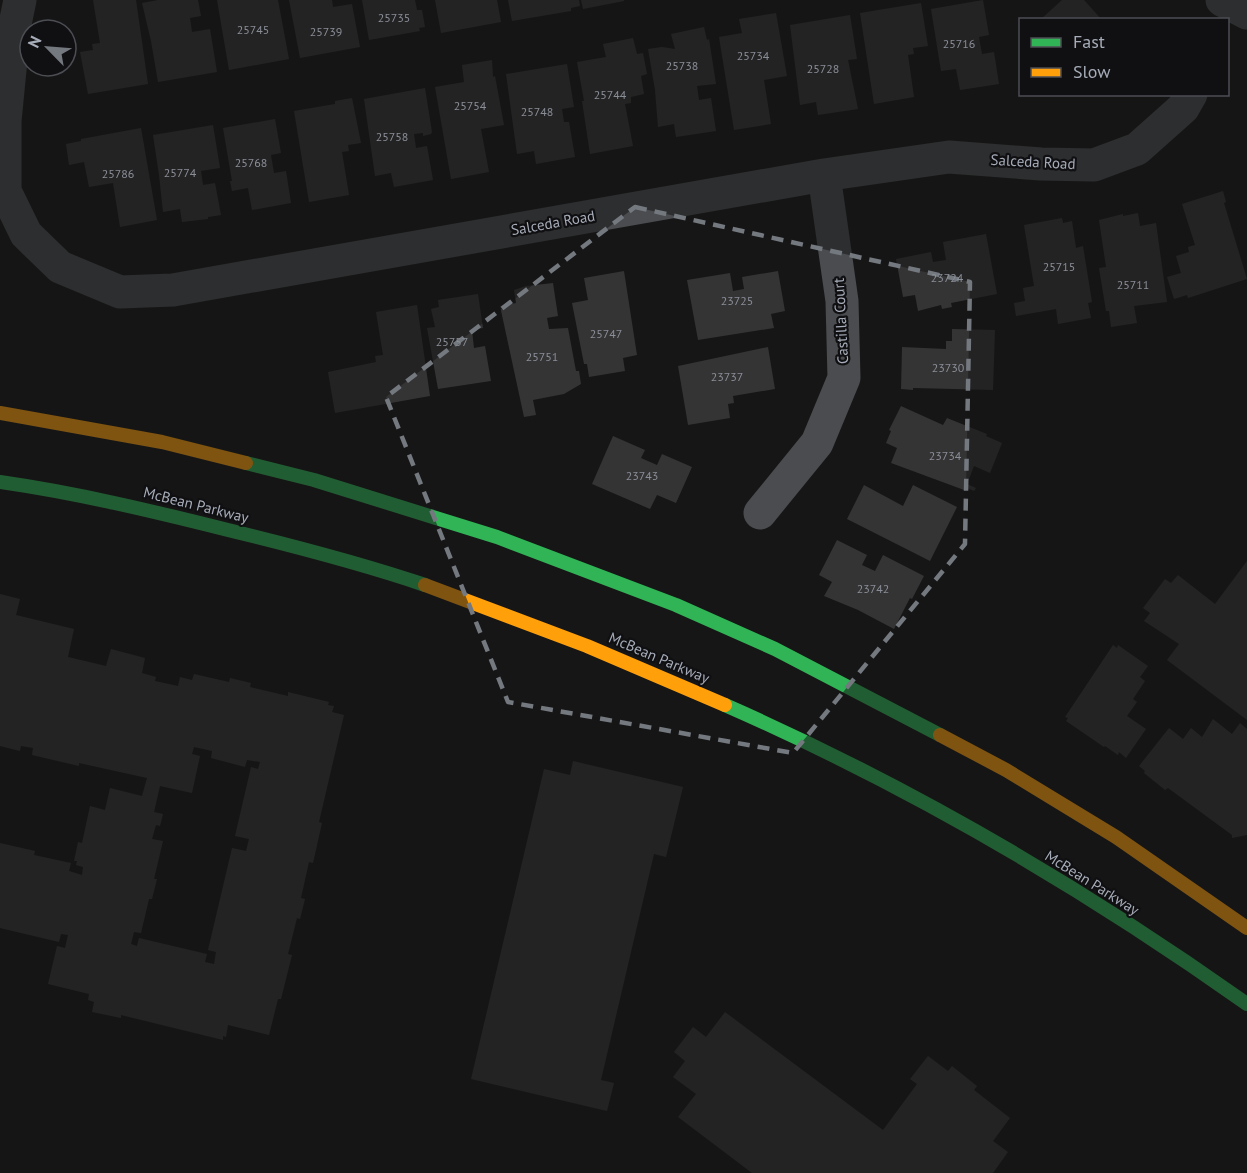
<svg xmlns="http://www.w3.org/2000/svg" width="1247" height="1173" viewBox="0 0 1247 1173" font-family="'PT Sans',sans-serif">
<style>
.building{fill:#343435;fill-rule:evenodd}
.lines{fill:none;stroke-linecap:round;stroke-linejoin:round}
.street{stroke:#4a4c4f;stroke-width:33}
.fast{stroke:#30b455;stroke-width:14}
.slow{stroke:#ff9f0a;stroke-width:14}
.marked{fill:none;stroke:#74787f;stroke-width:4.5;stroke-dasharray:12 8;stroke-linejoin:round}
.labels{text-anchor:middle;stroke-width:4.5;stroke-linejoin:round;paint-order:stroke}
.number-label{font-size:12px;fill:#8a8e97}
.street-label{font-size:15px;fill:#a6acb8;stroke:#101012}
</style>
<rect width="100%" height="100%" fill="#161616"/>
<path class="building" d="M 93,0 L 136,0 L 148,84 L 88,94 L 80,52 L 93,50 L 92,44 L 100,43 Z
M 158,0 L 198,0 L 201,16 L 190,18 L 192,32 L 210,29 L 217,72 L 158,82 L 151,41 L 142,3 Z
M 217,0 L 278,0 L 289,59 L 229,70 Z
M 289,0 L 332,0 L 333,7 L 352,4 L 360,47 L 300,58 Z
M 362,0 L 415,0 L 417,10 L 422,10 L 425,27 L 419,28 L 420,31 L 369,40 Z
M 435,0 L 497,0 L 501,22 L 441,33 Z
M 508,0 L 579,0 L 580,6 L 571,8 L 571,11 L 512,21 Z
M 581,0 L 624,0 L 624,1 L 583,9 Z
M 983,0 L 989,35 L 979,37 L 982,54 L 994,52 L 999,84 L 960,90 L 956,69 L 941,71 L 931,9 Z
M 1062,0 L 1084,0 L 1102,20 L 1040,20 Z
M 921,3 L 928,46 L 913,48 L 914,54 L 908,55 L 914,97 L 874,104 L 860,13 Z
M 776,13 L 787,76 L 764,80 L 771,124 L 734,130 L 719,37 L 742,33 L 739,19 Z
M 850,15 L 857,59 L 848,60 L 858,109 L 818,115 L 816,102 L 800,105 L 790,25 Z
M 704,27 L 707,40 L 709,39 L 716,84 L 697,86 L 699,100 L 711,98 L 716,131 L 676,137 L 674,124 L 658,127 L 655,90 L 648,49 L 662,47 L 675,49 L 671,34 Z
M 633,38 L 637,54 L 643,53 L 647,74 L 641,76 L 644,94 L 631,97 L 631,103 L 625,104 L 633,146 L 590,154 L 582,101 L 584,101 L 577,62 L 606,57 L 603,44 Z
M 492,60 L 493,77 L 495,76 L 504,125 L 481,129 L 489,172 L 451,179 L 435,87 L 464,82 L 462,65 Z
M 567,64 L 574,107 L 562,109 L 564,122 L 569,122 L 575,157 L 536,164 L 534,151 L 517,154 L 506,74 Z
M 425,88 L 432,132 L 431,134 L 423,136 L 423,133 L 414,134 L 416,148 L 427,146 L 433,180 L 394,187 L 391,173 L 375,176 L 364,99 Z
M 352,98 L 361,143 L 348,145 L 349,151 L 342,152 L 349,195 L 309,202 L 294,111 L 335,104 L 335,101 Z
M 275,119 L 281,153 L 271,155 L 274,173 L 286,171 L 291,203 L 252,210 L 248,188 L 232,191 L 230,181 L 232,181 L 223,128 Z
M 213,125 L 220,168 L 201,171 L 203,185 L 215,183 L 221,215 L 208,217 L 208,219 L 182,222 L 180,209 L 163,212 L 159,175 L 153,135 Z
M 141,128 L 157,220 L 120,227 L 113,183 L 89,187 L 84,162 L 69,165 L 66,144 L 81,141 L 81,139 Z
M 1223,191 L 1226,202 L 1224,203 L 1247,279 L 1188,298 L 1187,295 L 1174,299 L 1167,277 L 1181,273 L 1176,256 L 1189,252 L 1188,247 L 1195,245 L 1182,204 Z
M 1138,213 L 1140,226 L 1156,223 L 1167,302 L 1134,306 L 1137,323 L 1111,327 L 1109,311 L 1106,311 L 1099,268 L 1106,267 L 1099,220 L 1123,214 L 1123,216 Z
M 1062,218 L 1063,223 L 1072,221 L 1076,248 L 1083,246 L 1092,302 L 1088,303 L 1091,318 L 1058,324 L 1056,309 L 1016,316 L 1014,303 L 1025,301 L 1023,288 L 1034,286 L 1024,225 Z
M 986,234 L 997,294 L 951,303 L 952,307 L 942,309 L 941,305 L 918,311 L 915,295 L 903,297 L 896,259 L 931,252 L 933,262 L 946,260 L 943,242 Z
M 624,271 L 637,355 L 623,358 L 625,371 L 589,377 L 587,364 L 584,364 L 572,303 L 588,300 L 584,278 Z
M 778,271 L 785,311 L 771,314 L 774,328 L 698,340 L 687,280 L 730,273 L 733,291 L 744,289 L 742,277 Z
M 553,283 L 558,316 L 547,318 L 549,329 L 568,328 L 576,371 L 579,371 L 581,384 L 564,394 L 533,400 L 536,415 L 524,417 L 500,306 L 516,303 L 514,290 L 526,286 Z
M 478,294 L 483,328 L 472,330 L 474,348 L 485,346 L 491,381 L 438,389 L 427,328 L 435,327 L 431,309 L 439,307 L 438,300 Z
M 417,305 L 430,396 L 335,413 L 328,372 L 376,362 L 375,356 L 383,355 L 376,312 Z
M 952,329 L 995,330 L 993,390 L 913,388 L 913,390 L 901,389 L 902,347 L 946,349 L 946,341 L 952,341 Z
M 768,347 L 775,389 L 733,396 L 734,403 L 728,404 L 730,418 L 688,425 L 678,366 Z
M 901,406 L 943,425 L 947,418 L 987,434 L 986,436 L 1002,443 L 990,473 L 974,466 L 967,484 L 976,488 L 974,491 L 965,487 L 964,490 L 891,463 L 897,448 L 886,443 L 891,431 L 889,430 Z
M 613,436 L 645,450 L 641,458 L 657,465 L 662,454 L 692,467 L 676,503 L 657,495 L 650,509 L 592,484 Z
M 864,485 L 903,506 L 913,485 L 957,507 L 930,561 L 847,519 Z
M 837,540 L 867,555 L 862,565 L 875,571 L 883,555 L 924,576 L 912,599 L 910,598 L 894,629 L 858,610 L 824,596 L 832,582 L 819,575 Z
M 1247,561 L 1247,720 L 1167,660 L 1179,644 L 1144,621 L 1150,613 L 1143,608 L 1165,579 L 1171,583 L 1178,575 L 1215,604 Z
M 0,594 L 20,599 L 16,615 L 74,629 L 68,657 L 106,666 L 111,649 L 145,658 L 142,673 L 156,677 L 155,681 L 178,686 L 180,677 L 192,680 L 194,674 L 229,682 L 230,678 L 251,683 L 250,687 L 288,696 L 288,692 L 329,702 L 328,705 L 334,706 L 332,712 L 344,715 L 319,822 L 322,823 L 313,863 L 309,862 L 301,898 L 305,899 L 300,919 L 297,918 L 288,954 L 292,955 L 281,999 L 278,999 L 269,1035 L 228,1025 L 226,1037 L 223,1036 L 223,1040 L 121,1015 L 121,1018 L 92,1012 L 94,1002 L 88,1000 L 89,994 L 48,984 L 57,946 L 65,948 L 68,935 L 61,934 L 59,942 L 0,928 L 0,843 L 35,851 L 34,855 L 71,863 L 69,871 L 82,875 L 83,867 L 76,865 L 77,861 L 74,861 L 78,842 L 82,843 L 90,806 L 105,810 L 110,788 L 142,796 L 147,778 L 79,763 L 79,766 L 32,755 L 33,748 L 21,746 L 20,751 L 0,746 ZM 194,747 L 212,751 L 211,758 L 245,767 L 247,760 L 260,762 L 258,769 L 251,767 L 235,836 L 249,839 L 246,851 L 232,848 L 208,950 L 216,952 L 214,964 L 205,962 L 207,954 L 139,938 L 137,946 L 131,944 L 134,932 L 141,933 L 149,899 L 152,899 L 157,879 L 154,879 L 163,841 L 152,839 L 156,825 L 160,826 L 163,814 L 154,812 L 160,786 L 192,793 L 200,756 L 192,754 Z
M 1113,645 L 1117,648 L 1118,645 L 1148,666 L 1140,677 L 1145,681 L 1133,699 L 1137,702 L 1127,716 L 1146,729 L 1126,758 L 1119,752 L 1118,755 L 1105,746 L 1104,747 L 1066,721 L 1068,718 L 1065,717 Z
M 1213,719 L 1232,734 L 1240,723 L 1247,729 L 1247,835 L 1232,838 L 1232,835 L 1168,788 L 1165,790 L 1144,773 L 1145,771 L 1139,766 L 1169,728 L 1183,739 L 1191,728 L 1202,737 Z
M 573,761 L 683,787 L 666,857 L 654,854 L 601,1080 L 614,1083 L 607,1111 L 471,1079 L 544,769 L 570,775 Z
M 725,1012 L 883,1130 L 917,1084 L 910,1079 L 928,1056 L 948,1071 L 952,1066 L 977,1086 L 974,1090 L 1010,1118 L 993,1141 L 1008,1152 L 993,1173 L 752,1173 L 678,1117 L 696,1094 L 673,1077 L 685,1061 L 674,1052 L 693,1027 L 706,1037 Z"/>
<g class="lines">
<path class="street" d="M 20,0 L 14,29 L 5,121 L 5,191 L 26,234 L 60,267 L 120,292 L 173,290 L 824,175 L 949,157 L 1041,164 L 1094,165 L 1137,149 L 1183,108 L 1191,94
M 1222,0 L 1247,13
M 760,513 L 817,443 L 844,378 L 842,301 L 824,175"/>
<path class="fast" d="M 246,463 L 314,480 L 497,537 L 676,605 L 775,649 L 940,735
M 0,482 C 77,493 152,511 228,530 C 294,546 360,563 425,585
M 725,705 C 907,785 1085,889 1247,1004"/>
<path class="slow" d="M 0,413 L 162,442 L 246,463
M 425,585 L 587,646 L 725,705
M 940,735 L 1006,770 L 1116,837 L 1247,928"/>
</g>
<path d="M0 0H1247V1173H0ZM 635,207 L 970,282 L 965,544 L 793,753 L 508,702 L 386,397 Z" fill="#161616" fill-opacity=".55" fill-rule="evenodd"/>
<path class="marked" d="M 635,207 L 970,282 L 965,544 L 793,753 L 508,702 L 386,397 Z"/>
<g class="labels">
<g class="number-label">
<text x="394" y="22">25735</text>
<text x="253" y="34">25745</text>
<text x="326" y="36">25739</text>
<text x="959" y="48">25716</text>
<text x="753" y="60">25734</text>
<text x="682" y="70">25738</text>
<text x="823" y="73">25728</text>
<text x="610" y="99">25744</text>
<text x="470" y="110">25754</text>
<text x="537" y="116">25748</text>
<text x="392" y="141">25758</text>
<text x="251" y="167">25768</text>
<text x="180" y="177">25774</text>
<text x="118" y="178">25786</text>
<text x="1059" y="271">25715</text>
<text x="947" y="282">23724</text>
<text x="1133" y="289">25711</text>
<text x="737" y="305">23725</text>
<text x="606" y="338">25747</text>
<text x="452" y="346">25757</text>
<text x="542" y="361">25751</text>
<text x="948" y="372">23730</text>
<text x="727" y="381">23737</text>
<text x="945" y="460">23734</text>
<text x="642" y="480">23743</text>
<text x="873" y="593">23742</text>
</g>
<g class="street-label">
<text transform="translate(1033 162) rotate(3)" y="5">Salceda Road</text>
<text transform="translate(553 223) rotate(-10)" y="5">Salceda Road</text>
<text transform="translate(841 321) rotate(-93)" y="5">Castilla Court</text>
<text transform="translate(196 505) rotate(14)" y="5">McBean Parkway</text>
<text transform="translate(659 658) rotate(23)" y="5">McBean Parkway</text>
<text transform="translate(1092 883) rotate(32)" y="5">McBean Parkway</text>
</g>
</g>
<rect x="1019" y="18" width="210" height="78" fill="#101012" stroke="#4c4e54" stroke-width="1.5"/>
<rect x="1031" y="38" width="30" height="9" fill="#30b455" stroke="#4c4e54" stroke-width="1.5"/>
<text x="1073" y="48" font-size="18" fill="#a6acb8">Fast</text>
<rect x="1031" y="68" width="30" height="9" fill="#ff9f0a" stroke="#4c4e54" stroke-width="1.5"/>
<text x="1073" y="78" font-size="18" fill="#a6acb8">Slow</text>
<g transform="translate(48 48) rotate(295)"><circle r="28" fill="#101012" stroke="#4c4e54" stroke-width="1.5"/>
<path d="M0-4.5L10 22L0 15L-10 22Z" fill="#74787f"/>
<text y="-9" font-size="16" font-weight="bold" text-anchor="middle" fill="#a6acb8">N</text>
</g>
</svg>
